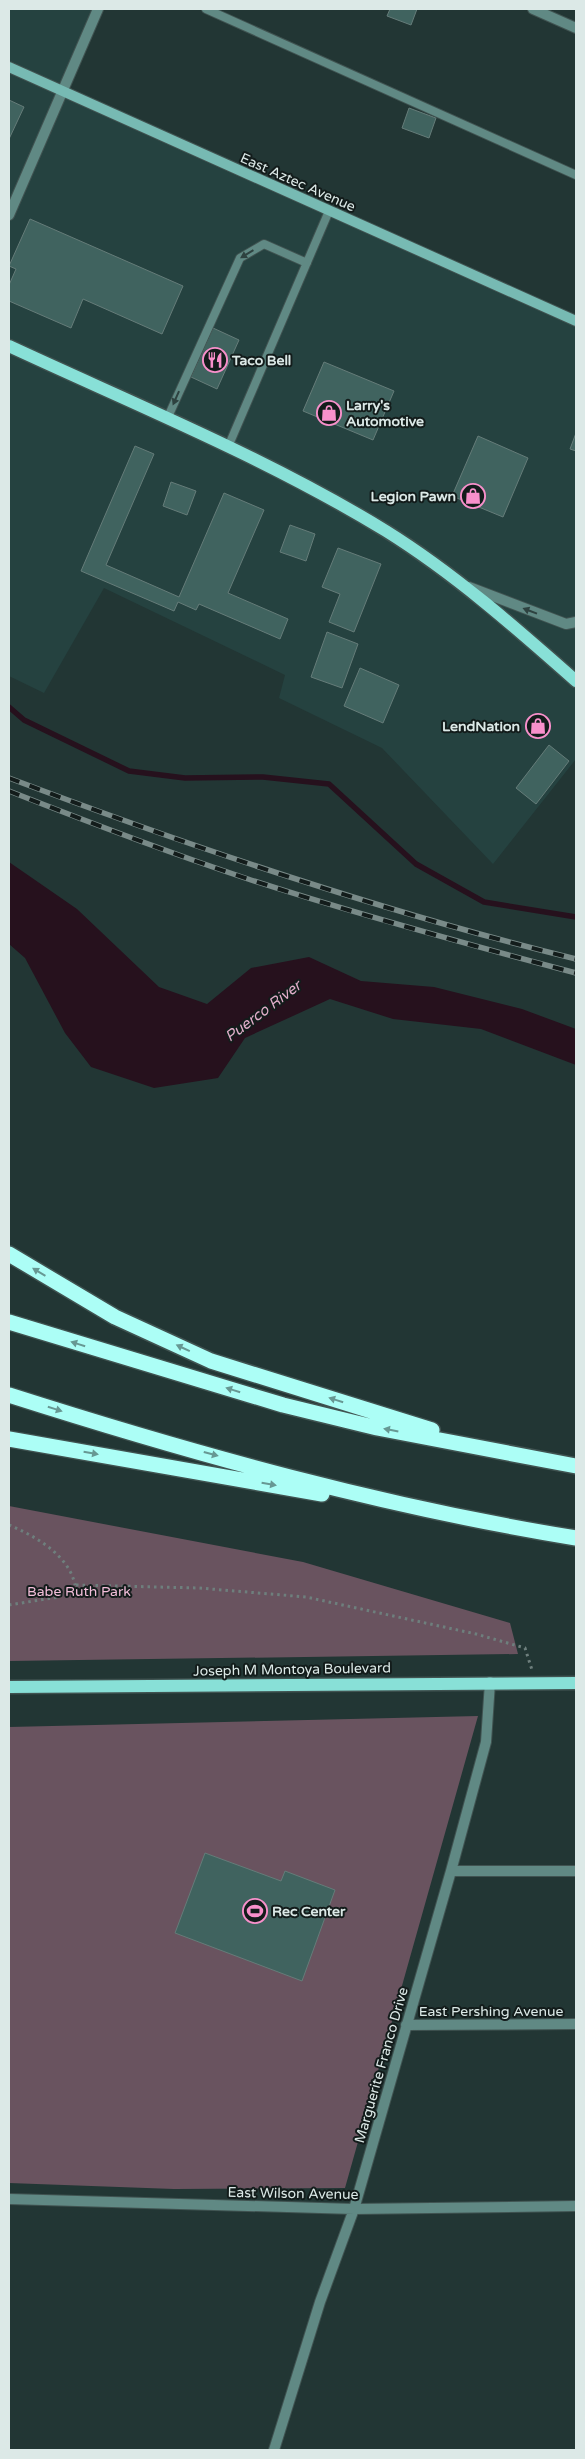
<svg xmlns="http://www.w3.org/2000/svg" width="585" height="2459" viewBox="0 0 585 2459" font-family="'Varela Round',sans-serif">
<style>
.built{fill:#254240}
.green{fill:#69535f}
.water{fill:#26111d}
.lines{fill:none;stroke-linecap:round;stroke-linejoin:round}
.stream{stroke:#26111d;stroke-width:5.5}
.building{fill:#40635f;stroke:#657c79}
.lane-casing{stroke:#405351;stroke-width:10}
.street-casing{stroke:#405351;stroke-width:12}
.secondary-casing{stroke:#405351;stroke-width:12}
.primary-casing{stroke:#405351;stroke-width:15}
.highway-casing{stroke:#405351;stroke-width:18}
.path{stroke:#6e7f7d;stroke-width:3;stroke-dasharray:2.5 4;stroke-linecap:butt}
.lane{stroke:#608984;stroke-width:8}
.street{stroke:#608984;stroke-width:10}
.secondary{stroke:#77bab3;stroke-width:10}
.primary{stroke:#88e0d7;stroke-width:12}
.highway{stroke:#acfef6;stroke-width:15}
.rail-casing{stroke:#798a88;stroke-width:5.5}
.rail{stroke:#131c1b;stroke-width:4;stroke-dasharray:11;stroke-linecap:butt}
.oneway{fill:#2e4240}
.oneway2{fill:#679893}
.labels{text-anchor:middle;stroke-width:4;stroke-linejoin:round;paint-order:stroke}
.street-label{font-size:14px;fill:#dce9e7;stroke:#131c1b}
.poi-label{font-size:14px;font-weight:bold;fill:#dce9e7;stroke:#131c1b;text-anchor:start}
.park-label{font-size:14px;fill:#f3beda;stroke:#131c1b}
.water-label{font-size:15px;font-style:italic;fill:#e2aeca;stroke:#131c1b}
</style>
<rect width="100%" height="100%" fill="#223634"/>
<path class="built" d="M 9,9 L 98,9 L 63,91 L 576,321 L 576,759 L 493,864 L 382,748 L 279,698 L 285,675 L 104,588 L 44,693 L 9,676 Z"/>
<path class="green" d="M 9,1506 L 303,1562 L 510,1623 L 518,1654 L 9,1661 Z
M 478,1716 L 345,2188 L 174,2189 L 9,2183 L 9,1727 Z"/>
<path class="water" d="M 9,862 L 77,909 L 159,987 L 207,1004 L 251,968 L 309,957 L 361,981 L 434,987 L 522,1009 L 576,1029 L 576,1065 L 481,1029 L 393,1019 L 330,999 L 245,1038 L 218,1078 L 154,1088 L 91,1067 L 65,1033 L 25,958 L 9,944 Z"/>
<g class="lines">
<path class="stream" d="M 9,707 L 24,720 L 129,771 L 185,778 L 263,777 L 329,784 L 416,864 L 484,902 L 576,917"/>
</g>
<path class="building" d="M 390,9 L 417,9 L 411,25 L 387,16 Z
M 9,100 L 24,107 L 9,139 Z
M 409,108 L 436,118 L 429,138 L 402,128 Z
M 30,219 L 183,286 L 162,334 L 83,299 L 71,328 L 9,301 L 9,285 L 16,269 L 9,266 Z
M 213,328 L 239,340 L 217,389 L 191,377 Z
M 324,362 L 394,391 L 373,440 L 303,411 Z
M 576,433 L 576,451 L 570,449 Z
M 478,436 L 528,458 L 503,517 L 452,496 Z
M 135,446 L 154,454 L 106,565 L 179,597 L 224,493 L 264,510 L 228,593 L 288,619 L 280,639 L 199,604 L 196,610 L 178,602 L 174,611 L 81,571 Z
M 171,482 L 196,491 L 187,515 L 163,506 Z
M 290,525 L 315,534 L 306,561 L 280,552 Z
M 338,548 L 381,564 L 354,632 L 329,622 L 340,594 L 322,587 Z
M 327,632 L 358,644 L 342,688 L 311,677 Z
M 360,668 L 399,685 L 383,723 L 344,706 Z
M 549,745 L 569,761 L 536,804 L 516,788 Z
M 205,1853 L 281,1881 L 285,1871 L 335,1890 L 302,1981 L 175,1933 Z"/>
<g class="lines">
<defs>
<path id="lane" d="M 206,9 L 576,175
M 167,419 L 240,258 L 264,244 L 307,263
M 228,447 L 329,211"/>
<path id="street" d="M 533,9 L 576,28
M 9,215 L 98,9
M 469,587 L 566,624 L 576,622
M 451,1871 L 576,1871
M 406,2025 L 576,2024
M 9,2199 L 354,2209 L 576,2206
M 274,2450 L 320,2302 L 354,2209 L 451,1871 L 486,1742 L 490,1682"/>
<path id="secondary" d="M 9,67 L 576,321"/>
<path id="primary" d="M 9,346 C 136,405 267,458 386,531 C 455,574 516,628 576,681
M 9,1687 L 576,1683"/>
<path id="highway" d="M 9,1254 L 115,1317 L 211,1361 L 432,1430
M 9,1322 L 283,1405 L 377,1428 L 576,1466
M 9,1395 C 194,1454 384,1507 576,1538
M 9,1439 L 322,1494"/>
</defs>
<use href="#lane" class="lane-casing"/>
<use href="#street" class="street-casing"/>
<use href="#secondary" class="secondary-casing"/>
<use href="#primary" class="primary-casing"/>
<use href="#highway" class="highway-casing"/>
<path class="path" d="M 9,1525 C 35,1536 69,1555 75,1585
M 9,1605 L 58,1597 L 75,1585 L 199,1588 L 306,1597 L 476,1634 L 525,1648 L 532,1670"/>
<use href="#lane" class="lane"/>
<use href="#street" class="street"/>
<use href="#secondary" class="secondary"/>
<use href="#primary" class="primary"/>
<use href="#highway" class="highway"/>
<defs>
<path id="rail" d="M 9,778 C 194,848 383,912 576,959
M 9,791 C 88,822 167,852 248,879 C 356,914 466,944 576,973"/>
</defs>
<use href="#rail" class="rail-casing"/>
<use href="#rail" class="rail"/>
</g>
<defs><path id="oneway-solid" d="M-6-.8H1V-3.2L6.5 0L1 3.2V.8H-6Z" transform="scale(1.25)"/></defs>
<g class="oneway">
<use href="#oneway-solid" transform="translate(247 254) rotate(149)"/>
<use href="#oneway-solid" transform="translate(176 398) rotate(114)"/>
<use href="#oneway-solid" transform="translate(530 611) rotate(-159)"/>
</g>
<g class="oneway2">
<use href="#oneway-solid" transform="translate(39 1272) rotate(-149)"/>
<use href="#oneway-solid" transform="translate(78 1344) rotate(-163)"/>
<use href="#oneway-solid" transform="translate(183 1348) rotate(-155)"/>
<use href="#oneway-solid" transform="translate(233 1390) rotate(-163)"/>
<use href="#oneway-solid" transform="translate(336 1400) rotate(-163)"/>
<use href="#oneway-solid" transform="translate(55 1409) rotate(17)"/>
<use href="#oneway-solid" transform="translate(391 1430) rotate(-169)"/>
<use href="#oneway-solid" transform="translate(91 1453) rotate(10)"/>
<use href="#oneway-solid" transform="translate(211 1454) rotate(15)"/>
<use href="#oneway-solid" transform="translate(269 1484) rotate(10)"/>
</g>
<defs>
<symbol id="restaurant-ring" viewBox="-11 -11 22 22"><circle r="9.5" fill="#131c1b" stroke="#f890cb" stroke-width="1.5"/><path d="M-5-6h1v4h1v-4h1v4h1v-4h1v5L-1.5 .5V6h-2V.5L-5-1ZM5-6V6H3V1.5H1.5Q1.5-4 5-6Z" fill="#f890cb"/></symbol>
<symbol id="shop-ring" viewBox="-11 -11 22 22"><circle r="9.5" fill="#131c1b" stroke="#f890cb" stroke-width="1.5"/><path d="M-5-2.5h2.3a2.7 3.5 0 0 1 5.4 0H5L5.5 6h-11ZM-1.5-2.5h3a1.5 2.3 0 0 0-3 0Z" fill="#f890cb"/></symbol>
<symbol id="stadium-ring" viewBox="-11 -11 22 22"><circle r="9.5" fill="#131c1b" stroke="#f890cb" stroke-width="1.5"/><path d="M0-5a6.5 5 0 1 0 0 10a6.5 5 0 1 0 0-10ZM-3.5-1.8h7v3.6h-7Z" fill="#f890cb"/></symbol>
</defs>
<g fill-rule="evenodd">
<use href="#restaurant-ring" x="201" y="346" width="28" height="28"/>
<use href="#shop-ring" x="315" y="399" width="28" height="28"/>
<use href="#shop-ring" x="459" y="482" width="28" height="28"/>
<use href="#shop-ring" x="524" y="712" width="28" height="28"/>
<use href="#stadium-ring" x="241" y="1897" width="28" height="28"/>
</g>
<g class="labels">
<g class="street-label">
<text transform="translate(298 182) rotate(24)" y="5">East Aztec Avenue</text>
<text transform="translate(292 1669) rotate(-1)" y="5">Joseph M Montoya Boulevard</text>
<text x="491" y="2016">East Pershing Avenue</text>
<text transform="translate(381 2065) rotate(-74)" y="5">Marguerite Franco Drive</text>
<text transform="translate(293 2193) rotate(1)" y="5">East Wilson Avenue</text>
</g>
<g class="poi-label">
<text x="232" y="365">Taco Bell</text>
<text x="346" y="410">Larry's<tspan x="346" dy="16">Automotive</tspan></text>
<text x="456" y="501" text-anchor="end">Legion Pawn</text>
<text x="520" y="731" text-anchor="end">LendNation</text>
<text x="272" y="1916">Rec Center</text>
</g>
<g class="park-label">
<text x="79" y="1596">Babe Ruth Park</text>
</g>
<g class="water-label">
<text transform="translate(263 1011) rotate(-37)" y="5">Puerco River</text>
</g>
</g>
<rect width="585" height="2459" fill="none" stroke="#dce9e7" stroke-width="20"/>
</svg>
